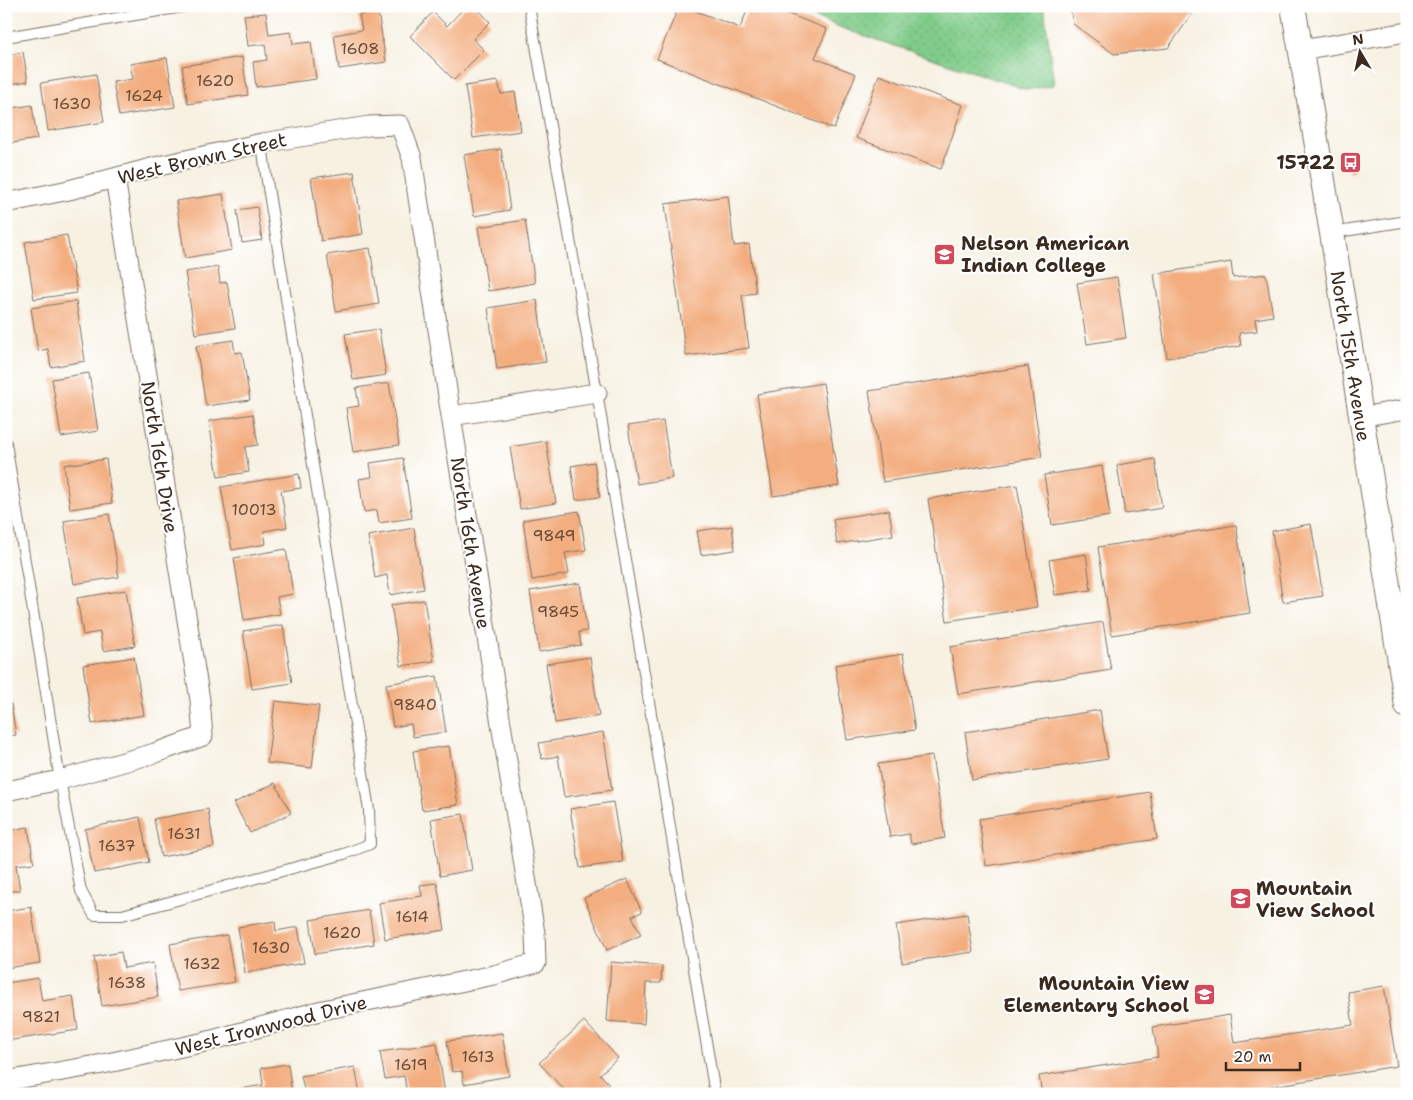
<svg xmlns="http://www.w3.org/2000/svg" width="1413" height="1100" viewBox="0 0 1413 1100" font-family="'Shantell Sans',sans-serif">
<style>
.grass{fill:url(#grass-dots);stroke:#5e7b54}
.building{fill:#f3ad7f}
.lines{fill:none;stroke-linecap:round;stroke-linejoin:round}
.service-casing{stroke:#7d7063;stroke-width:12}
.minor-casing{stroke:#7d7063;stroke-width:21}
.tertiary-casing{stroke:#7d7063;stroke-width:26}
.service{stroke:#fff;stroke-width:10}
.minor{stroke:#fff;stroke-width:19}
.tertiary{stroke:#fff;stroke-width:24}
.labels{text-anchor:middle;stroke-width:4;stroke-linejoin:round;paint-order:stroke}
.number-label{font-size:16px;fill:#694b36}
.street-label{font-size:19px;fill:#3b2a1e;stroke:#fff}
.poi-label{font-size:19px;font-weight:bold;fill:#3b2a1e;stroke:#fff;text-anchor:end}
</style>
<defs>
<pattern id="grass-dots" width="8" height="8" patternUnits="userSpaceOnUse" patternTransform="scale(1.25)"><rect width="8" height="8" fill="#80cc8a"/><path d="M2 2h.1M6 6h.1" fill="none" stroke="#70af77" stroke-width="1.8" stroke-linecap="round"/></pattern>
</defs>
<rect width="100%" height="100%" fill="#fff"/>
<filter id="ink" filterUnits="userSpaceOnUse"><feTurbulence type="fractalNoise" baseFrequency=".02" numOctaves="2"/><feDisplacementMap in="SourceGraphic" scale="10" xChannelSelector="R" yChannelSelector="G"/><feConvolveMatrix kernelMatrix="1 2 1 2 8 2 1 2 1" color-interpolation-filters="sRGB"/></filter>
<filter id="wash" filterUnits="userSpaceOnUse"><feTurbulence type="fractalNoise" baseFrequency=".0096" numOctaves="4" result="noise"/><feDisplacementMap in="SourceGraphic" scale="20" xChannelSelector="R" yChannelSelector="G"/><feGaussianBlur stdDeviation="1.12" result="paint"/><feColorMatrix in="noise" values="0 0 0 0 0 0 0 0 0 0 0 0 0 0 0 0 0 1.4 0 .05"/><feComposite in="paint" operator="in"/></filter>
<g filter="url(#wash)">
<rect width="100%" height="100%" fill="#f7f1e2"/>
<path class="grass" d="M 787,6 L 1044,6 L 1054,85 L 1027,90 L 847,30 Z"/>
<g id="blocks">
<path class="building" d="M 466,6 L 475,6 L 490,22 L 473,39 L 484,50 L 454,80 L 410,36 L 433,12 L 447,26 Z
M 679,6 L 683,6 L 740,28 L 749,6 L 768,6 L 827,29 L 815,58 L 856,74 L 834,129 L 657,59 Z
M 1070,6 L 1198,6 L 1168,48 L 1114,54 L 1073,24 Z
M 378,12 L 386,62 L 339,69 L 334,35 L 362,30 L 359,15 Z
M 266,13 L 269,35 L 291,32 L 293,44 L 311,42 L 316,79 L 256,87 L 253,62 L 267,60 L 265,44 L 248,46 L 244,15 Z
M 23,52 L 28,81 L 6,85 L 6,55 Z
M 242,57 L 248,95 L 188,104 L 182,66 Z
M 167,58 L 175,107 L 119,116 L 113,82 L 133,79 L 130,64 Z
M 96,74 L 104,122 L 48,131 L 41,83 Z
M 879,75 L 963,105 L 941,169 L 856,138 Z
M 498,81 L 501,94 L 515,92 L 521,131 L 473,138 L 465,86 Z
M 32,105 L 37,139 L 6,144 L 6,109 Z
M 501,149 L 510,210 L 474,216 L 464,155 Z
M 1352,159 L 1354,171 L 1350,172 L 1348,160 Z
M 354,172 L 363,234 L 321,241 L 311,178 Z
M 223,194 L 232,250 L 185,258 L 176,201 Z
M 728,196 L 734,246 L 749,244 L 756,293 L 742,295 L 749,348 L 686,356 L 665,204 Z
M 257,207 L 262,240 L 242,243 L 237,210 Z
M 525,220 L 535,283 L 488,291 L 478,227 Z
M 67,235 L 77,293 L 34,299 L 25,242 Z
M 370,248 L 379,304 L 336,311 L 327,255 Z
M 1231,262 L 1233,278 L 1266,274 L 1273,316 L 1255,319 L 1257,331 L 1239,333 L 1241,346 L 1167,358 L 1154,274 Z
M 218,267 L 220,283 L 227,282 L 235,328 L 195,334 L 185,272 Z
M 1117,277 L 1126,338 L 1087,344 L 1077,283 Z
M 537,300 L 546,362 L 497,369 L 488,308 Z
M 76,301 L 85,361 L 51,367 L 48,349 L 38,351 L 31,308 Z
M 379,329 L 386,375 L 353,380 L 345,334 Z
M 233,340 L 235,353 L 242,352 L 250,400 L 206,406 L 196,346 Z
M 1028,366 L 1042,457 L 883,482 L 869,391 Z
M 89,373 L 98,431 L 61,437 L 52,379 Z
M 389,383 L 399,445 L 353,452 L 346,408 L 359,406 L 356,388 Z
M 823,383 L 839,486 L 773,496 L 757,394 Z
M 253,414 L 258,445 L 245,447 L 249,472 L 218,477 L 209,421 Z
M 663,421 L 672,478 L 637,484 L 628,426 Z
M 546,441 L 556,503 L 520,509 L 510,447 Z
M 403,458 L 412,518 L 379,523 L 377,510 L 364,512 L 359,479 L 372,477 L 370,463 Z
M 106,459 L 112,503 L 70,509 L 64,465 Z
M 1155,459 L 1162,508 L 1125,514 L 1117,465 Z
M 594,462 L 600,497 L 576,500 L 571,466 Z
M 1102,466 L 1110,516 L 1052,525 L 1044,475 Z
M 299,474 L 301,488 L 281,491 L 287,527 L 264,531 L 266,544 L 232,550 L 221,487 Z
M 1017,485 L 1037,607 L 947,621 L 928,499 Z
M 889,510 L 893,535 L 837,544 L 833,519 Z
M 579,511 L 586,550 L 565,553 L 569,574 L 532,580 L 523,520 Z
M 109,514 L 119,577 L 74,584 L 64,521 Z
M 1311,524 L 1323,596 L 1283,602 L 1272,531 Z
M 1236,525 L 1250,613 L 1112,635 L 1098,547 Z
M 732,526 L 735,550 L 701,555 L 697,531 Z
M 414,528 L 424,589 L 390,595 L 387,575 L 375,578 L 368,536 Z
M 286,549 L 293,594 L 277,597 L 280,614 L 244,620 L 234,558 Z
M 1086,554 L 1091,590 L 1055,595 L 1049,560 Z
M 580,583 L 587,631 L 579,632 L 581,645 L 539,652 L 530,591 Z
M 126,590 L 135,646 L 103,651 L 100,632 L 83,635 L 77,598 Z
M 424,600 L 434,661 L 401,666 L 391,605 Z
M 1103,622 L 1111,670 L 958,694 L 950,647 Z
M 283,625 L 292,683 L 252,689 L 243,631 Z
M 903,654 L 915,730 L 847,740 L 835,665 Z
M 134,657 L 144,715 L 92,724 L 83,665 Z
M 590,657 L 599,716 L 555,723 L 546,664 Z
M 437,676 L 446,732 L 413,737 L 411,724 L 393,727 L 386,684 Z
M 275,701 L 319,706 L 312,768 L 267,763 Z
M 11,704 L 16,735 L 6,736 L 6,705 Z
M 1100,710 L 1108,759 L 972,780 L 965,732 Z
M 603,732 L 612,790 L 564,797 L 558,756 L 542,759 L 539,743 Z
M 449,746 L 458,805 L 422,810 L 413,751 Z
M 932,756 L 945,838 L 911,844 L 909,834 L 890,837 L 878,764 Z
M 275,783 L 291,813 L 250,833 L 234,803 Z
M 1150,792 L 1157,839 L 986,866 L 979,819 Z
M 613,802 L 623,862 L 580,868 L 570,809 Z
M 208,809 L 214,847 L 161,857 L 154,819 Z
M 463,814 L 472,870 L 440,876 L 431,819 Z
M 140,817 L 149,862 L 94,873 L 85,829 Z
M 28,827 L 34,863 L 16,865 L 20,890 L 6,892 L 6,831 Z
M 627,879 L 642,912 L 632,916 L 641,935 L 607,950 L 584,898 Z
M 437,883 L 445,930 L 385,939 L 379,903 L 422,896 L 420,885 Z
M 31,907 L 40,963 L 6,968 L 6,911 Z
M 369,910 L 374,944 L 315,954 L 310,920 Z
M 967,914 L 973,952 L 902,963 L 896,925 Z
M 275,921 L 276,931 L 298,927 L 304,963 L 245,973 L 238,927 Z
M 227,935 L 235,982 L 178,991 L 170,944 Z
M 121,952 L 124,968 L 153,963 L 158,997 L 102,1006 L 94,957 Z
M 611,962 L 662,966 L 661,983 L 646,983 L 644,1024 L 607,1021 Z
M 38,978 L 42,1001 L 73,996 L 78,1030 L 6,1041 L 6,983 Z
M 1384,986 L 1397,1066 L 1223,1094 L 1042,1094 L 1039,1076 L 1158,1057 L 1153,1027 L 1230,1015 L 1234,1043 L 1353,1025 L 1348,992 Z
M 584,1021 L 618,1058 L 600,1074 L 609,1084 L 599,1094 L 568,1094 L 539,1063 Z
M 502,1033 L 509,1076 L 464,1084 L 462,1071 L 452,1072 L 447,1041 Z
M 437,1043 L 445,1094 L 407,1094 L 404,1076 L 385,1079 L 380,1052 Z
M 288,1064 L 292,1094 L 235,1094 L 234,1090 L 263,1085 L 261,1068 Z
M 355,1067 L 360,1094 L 305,1094 L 301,1076 Z"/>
</g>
</g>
<g filter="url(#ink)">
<use href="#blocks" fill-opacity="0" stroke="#7d7063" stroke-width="1"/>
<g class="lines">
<defs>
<path id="service" d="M 529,6 L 597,393 L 715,1094
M 6,37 L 188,6
M 1332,233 L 1407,221
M 6,443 L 60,780 L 81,891 L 94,915 L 122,915 L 344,854 L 370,844 L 369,810 L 266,175 L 262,143"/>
<path id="minor" d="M 1301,50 L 1407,32
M 6,203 L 69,190 L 159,166 L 262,143 L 369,126 L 400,125 L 412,158 L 451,416 L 535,933 L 536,963 L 494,975 L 323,1010 L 205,1042 L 103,1064 L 6,1081
M 451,416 L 597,393
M 1360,417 L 1407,409
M 6,791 L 60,780 L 155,753 L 203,736 L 200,700 L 115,178"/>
<path id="tertiary" d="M 1293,6 L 1332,233 L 1407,706"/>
</defs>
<use href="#service" class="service-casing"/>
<use href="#minor" class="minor-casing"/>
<use href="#tertiary" class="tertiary-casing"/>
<use href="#service" class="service"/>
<use href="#minor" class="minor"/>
<use href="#tertiary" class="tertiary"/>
</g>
</g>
<defs>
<symbol id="bus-square" viewBox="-11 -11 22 22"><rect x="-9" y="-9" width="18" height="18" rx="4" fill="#d1495b" stroke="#fff"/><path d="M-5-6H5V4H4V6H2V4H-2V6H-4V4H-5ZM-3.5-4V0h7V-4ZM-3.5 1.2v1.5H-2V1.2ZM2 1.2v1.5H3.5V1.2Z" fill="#fff"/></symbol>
<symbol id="university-square" viewBox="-11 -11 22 22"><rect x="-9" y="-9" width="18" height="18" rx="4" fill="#d1495b" stroke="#fff"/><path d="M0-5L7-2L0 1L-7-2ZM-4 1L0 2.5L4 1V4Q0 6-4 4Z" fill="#fff"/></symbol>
<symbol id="school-square" viewBox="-11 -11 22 22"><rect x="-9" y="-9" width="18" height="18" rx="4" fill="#d1495b" stroke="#fff"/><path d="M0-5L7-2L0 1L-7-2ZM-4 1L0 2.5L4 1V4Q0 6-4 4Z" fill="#fff"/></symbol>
</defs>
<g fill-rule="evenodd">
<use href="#bus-square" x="1338" y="150" width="25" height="25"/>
<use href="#university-square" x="932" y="242" width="25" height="25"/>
<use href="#school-square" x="1228" y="886" width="25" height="25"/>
<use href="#school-square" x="1192" y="982" width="25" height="25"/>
</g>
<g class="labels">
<g class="number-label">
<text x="360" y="54">1608</text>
<text x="215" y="86">1620</text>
<text x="144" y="101">1624</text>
<text x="72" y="109">1630</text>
<text x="254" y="515">10013</text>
<text x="554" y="541">9849</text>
<text x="558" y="617">9845</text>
<text x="415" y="710">9840</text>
<text x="184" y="839">1631</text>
<text x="117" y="851">1637</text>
<text x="412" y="922">1614</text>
<text x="342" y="938">1620</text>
<text x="271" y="953">1630</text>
<text x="202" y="969">1632</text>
<text x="127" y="988">1638</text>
<text x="41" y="1022">9821</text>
<text x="478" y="1062">1613</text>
<text x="411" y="1070">1619</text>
</g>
<g class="street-label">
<text transform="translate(202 158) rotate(-13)" y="7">West Brown Street</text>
<text transform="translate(1351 356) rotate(81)" y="7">North 15th Avenue</text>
<text transform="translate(160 457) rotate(81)" y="7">North 16th Drive</text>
<text transform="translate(471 543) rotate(81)" y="7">North 16th Avenue</text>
<text transform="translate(271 1025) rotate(-14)" y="7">West Ironwood Drive</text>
</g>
<g class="poi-label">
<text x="1335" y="169">15722</text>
<text x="961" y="250" text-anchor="start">Nelson American<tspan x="961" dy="22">Indian College</tspan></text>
<text x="1256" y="895" text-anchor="start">Mountain<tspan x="1256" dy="22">View School</tspan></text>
<text x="1189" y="990">Mountain View<tspan x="1189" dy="22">Elementary School</tspan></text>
</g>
</g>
<rect width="1413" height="1100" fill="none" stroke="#fff" stroke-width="25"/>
<g transform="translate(1360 52) rotate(351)" stroke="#ffffff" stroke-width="4" paint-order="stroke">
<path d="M0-4L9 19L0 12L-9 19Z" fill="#3b2a1e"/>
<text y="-8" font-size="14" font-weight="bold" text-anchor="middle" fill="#3b2a1e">N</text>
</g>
<path d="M1226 1062v8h74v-8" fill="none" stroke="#3b2a1e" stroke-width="2.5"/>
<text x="1233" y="1062" font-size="15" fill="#3b2a1e" stroke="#ffffff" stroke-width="4" paint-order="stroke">20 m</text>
</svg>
